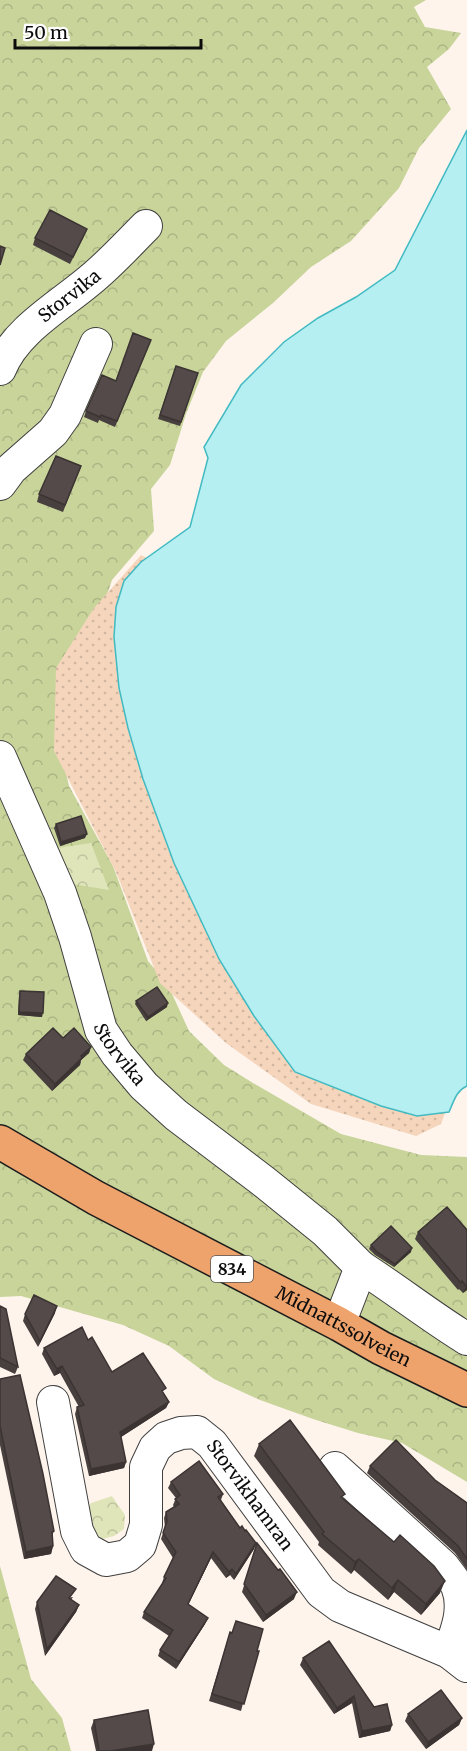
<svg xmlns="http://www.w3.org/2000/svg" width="467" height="1751" viewBox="0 0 467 1751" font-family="Merriweather,serif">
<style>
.forest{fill:url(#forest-crowns)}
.sand{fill:url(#sand-dots)}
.park{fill:url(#park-crowns)}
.water{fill:#b5eff1;stroke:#42bac2;stroke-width:1.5}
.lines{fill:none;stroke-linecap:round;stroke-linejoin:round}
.minor-casing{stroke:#3f3f3f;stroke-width:34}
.major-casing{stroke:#1d1d1d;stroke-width:36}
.minor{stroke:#fff;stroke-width:32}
.major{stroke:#eea36c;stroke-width:33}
.wall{fill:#48403f}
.shaded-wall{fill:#3b3433}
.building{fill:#544a49;stroke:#3b3433;stroke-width:1.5}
.labels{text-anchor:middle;stroke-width:6;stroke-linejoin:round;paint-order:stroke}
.shield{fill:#fff;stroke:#555;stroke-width:1.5}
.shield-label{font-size:16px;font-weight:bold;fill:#0c0c0c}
.street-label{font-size:18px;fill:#0c0c0c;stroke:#fff}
</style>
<defs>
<pattern id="forest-crowns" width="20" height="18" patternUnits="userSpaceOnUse" patternTransform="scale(1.5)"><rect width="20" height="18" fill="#c8d49a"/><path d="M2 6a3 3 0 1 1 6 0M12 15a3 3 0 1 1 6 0" fill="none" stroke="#abb584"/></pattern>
<pattern id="sand-dots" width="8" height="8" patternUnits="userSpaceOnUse" patternTransform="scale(1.5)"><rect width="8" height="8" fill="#f5d6bc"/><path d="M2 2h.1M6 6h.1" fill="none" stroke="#d1b6a0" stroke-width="1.8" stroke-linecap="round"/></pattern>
<pattern id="park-crowns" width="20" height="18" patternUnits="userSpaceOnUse" patternTransform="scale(1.5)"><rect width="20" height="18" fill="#dfe5b9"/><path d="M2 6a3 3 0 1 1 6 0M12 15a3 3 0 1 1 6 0" fill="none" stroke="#bec39e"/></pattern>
</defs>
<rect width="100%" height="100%" fill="#fef4ec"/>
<path class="forest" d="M 0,0 L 426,0 L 414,7 L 425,27 L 461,33 L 449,49 L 427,67 L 451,109 L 419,148 L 399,188 L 351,241 L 311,267 L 273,303 L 226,341 L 203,372 L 186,414 L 170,465 L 151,489 L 154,531 L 112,580 L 58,737 L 69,786 L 113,866 L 148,961 L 168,985 L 189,1031 L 224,1065 L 253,1083 L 341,1134 L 421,1155 L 467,1157 L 467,1482 L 402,1443 L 358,1433 L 313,1419 L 260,1400 L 214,1379 L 169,1346 L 123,1325 L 21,1296 L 0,1297 Z
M 0,1566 L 31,1679 L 62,1718 L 71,1751 L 0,1751 Z"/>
<path class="sand" d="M 141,555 L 147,558 L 458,1077 L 441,1124 L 416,1136 L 311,1104 L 226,1043 L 160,983 L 116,872 L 54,751 L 56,668 L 94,608 Z"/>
<path class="park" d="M 91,843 L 109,890 L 72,884 L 57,848 Z
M 112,1496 L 125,1515 L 124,1529 L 114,1536 L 103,1539 L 91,1531 L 87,1510 L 91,1503 Z"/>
<path class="water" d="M 467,130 L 467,1086 C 456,1091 454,1101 449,1112 L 417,1116 L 381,1106 L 295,1072 L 254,1016 L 219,959 L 174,863 L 143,779 L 128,728 L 119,688 L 114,637 L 116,607 L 124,581 L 141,562 L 190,527 L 208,458 L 204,447 L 241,385 L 284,342 L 318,318 L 356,297 L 395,270 Z"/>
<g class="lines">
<defs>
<g id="minor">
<path id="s1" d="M 0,369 C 15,331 58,307 89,281 C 109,265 127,245 146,226"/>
<path d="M 0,484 L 11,469 L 53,432 L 65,415 L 96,344"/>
<path id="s2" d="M 0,757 L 60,893 L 75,937 L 101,1030 L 117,1054 L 144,1086 L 176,1115 L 263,1181 L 325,1231 L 361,1267 L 339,1324"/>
<path d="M 361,1267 C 397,1290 431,1317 467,1339"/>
<path id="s3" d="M 53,1402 L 77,1531 L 86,1549 L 106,1560 L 127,1556 L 140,1545 L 146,1525 L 146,1467 L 155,1448 L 166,1438 L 181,1433 L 197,1432 L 212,1444 L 321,1592 L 340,1606 L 449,1652 L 467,1666"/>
<path d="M 335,1468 L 443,1566 C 447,1572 454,1579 457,1586 C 466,1608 457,1631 449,1652"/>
</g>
<g id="major">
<path id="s4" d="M 0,1142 L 96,1198 L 339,1324 L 381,1348 L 467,1390"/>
</g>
</defs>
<use href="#minor" class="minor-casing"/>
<use href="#major" class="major-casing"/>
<use href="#minor" class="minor"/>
<use href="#major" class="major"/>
</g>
<path class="wall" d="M 84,236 L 70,264 L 33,245 L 35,238 Z
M 151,340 L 115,427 L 99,420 L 98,423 L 84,417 L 86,411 L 116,381 Z
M 176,366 L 198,373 L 180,426 L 158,419 Z
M 81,466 L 63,512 L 37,502 L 39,494 Z
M 56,824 L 85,838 L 60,846 L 54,828 Z
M 20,991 L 42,1017 L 18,1015 L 19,995 Z
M 136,1001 L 167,1007 L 146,1021 L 135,1004 Z
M 63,1038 L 91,1047 L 89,1053 L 81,1060 L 80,1065 L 52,1091 L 23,1060 L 26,1054 Z
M 447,1207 L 467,1290 L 463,1293 L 459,1289 L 458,1290 L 415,1239 L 418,1232 Z
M 371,1245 L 411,1252 L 394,1267 L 375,1255 L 369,1249 Z
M 0,1306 L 18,1367 L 15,1374 L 0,1367 Z
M 55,1313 L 38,1347 L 23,1321 L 25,1314 Z
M 88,1340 L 112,1372 L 164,1394 L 169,1402 L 166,1408 L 121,1437 L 126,1462 L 124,1468 L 89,1476 L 75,1414 L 77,1407 L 79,1407 L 60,1373 L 54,1376 L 42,1354 L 44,1348 Z
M 0,1379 L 54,1531 L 52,1536 L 53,1546 L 51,1554 L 24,1559 L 0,1445 Z
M 259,1444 L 343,1499 L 440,1593 L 421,1615 L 394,1592 L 388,1600 L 354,1570 L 351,1574 L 318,1545 L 319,1542 L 254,1456 Z
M 370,1466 L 435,1480 L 467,1503 L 467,1570 L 455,1553 L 367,1473 Z
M 171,1482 L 223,1494 L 221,1500 L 240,1528 L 256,1543 L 254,1549 L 234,1580 L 230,1575 L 226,1578 L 211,1558 L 188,1605 L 205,1624 L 176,1669 L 158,1656 L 160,1650 L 169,1636 L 142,1618 L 144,1612 L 163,1584 L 162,1583 L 164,1577 L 173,1558 L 161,1539 L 165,1527 L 164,1518 L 166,1512 L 174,1507 L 173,1505 L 176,1498 L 168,1488 Z
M 257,1543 L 278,1570 L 294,1599 L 263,1622 L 242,1592 Z
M 73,1597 L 71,1600 L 79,1605 L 76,1612 L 45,1656 L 35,1609 L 37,1602 Z
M 230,1632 L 257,1651 L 241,1711 L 209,1701 Z
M 303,1658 L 392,1725 L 390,1731 L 359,1738 L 352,1703 L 334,1714 L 300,1665 Z
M 408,1714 L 462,1718 L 459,1725 L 426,1749 L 405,1721 Z
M 94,1720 L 152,1751 L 96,1751 L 91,1728 Z"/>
<path class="shaded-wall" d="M 87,834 L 85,838 L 60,846 L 61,842 Z
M 168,1003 L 167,1007 L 146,1021 L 148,1017 Z
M 19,1012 L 43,1013 L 42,1017 L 18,1015 Z
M 91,1047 L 89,1053 L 81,1060 L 80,1065 L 52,1091 L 55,1084 L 81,1056 Z
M 412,1248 L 411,1252 L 394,1267 L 395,1264 Z
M 467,1285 L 467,1290 L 463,1293 L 466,1286 Z
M 57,1306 L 55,1313 L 38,1347 L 40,1341 Z
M 62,1366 L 60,1373 L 54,1376 L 57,1369 Z
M 169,1402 L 166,1408 L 118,1439 L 120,1432 Z
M 126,1462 L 124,1468 L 89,1476 L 91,1469 Z
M 256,1543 L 254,1549 L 234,1580 L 236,1574 Z
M 53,1546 L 51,1554 L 24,1559 L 26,1552 Z
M 213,1552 L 211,1558 L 185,1611 L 188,1604 Z
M 359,1559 L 354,1570 L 351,1574 L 355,1562 Z
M 232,1569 L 230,1575 L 226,1578 L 229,1572 Z
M 398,1580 L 394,1592 L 388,1600 L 392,1588 Z
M 445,1581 L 440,1593 L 421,1615 L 426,1604 Z
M 297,1592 L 294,1599 L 263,1622 L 266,1615 Z
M 79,1605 L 76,1612 L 45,1656 L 47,1649 Z
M 208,1618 L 205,1624 L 176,1669 L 179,1662 Z
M 354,1696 L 352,1703 L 334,1714 L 337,1708 Z
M 462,1718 L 459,1725 L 426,1749 L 428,1742 Z
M 392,1725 L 390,1731 L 359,1738 L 362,1731 Z
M 154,1744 L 152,1751 L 111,1751 Z"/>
<path class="building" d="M 50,210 L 87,229 L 73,257 L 35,238 Z
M 0,246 L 5,248 L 0,265 Z
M 133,333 L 151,340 L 117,421 L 101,415 L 100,417 L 86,411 L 102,375 L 116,381 Z
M 176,366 L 198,373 L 181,422 L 160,415 Z
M 56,456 L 81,466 L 65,505 L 39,494 Z
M 81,816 L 87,834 L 61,842 L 56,824 Z
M 157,987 L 168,1003 L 148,1017 L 136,1001 Z
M 20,991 L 44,992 L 43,1013 L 19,1012 Z
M 53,1028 L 63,1038 L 74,1028 L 91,1047 L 81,1056 L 82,1058 L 55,1084 L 26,1054 Z
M 447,1207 L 467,1230 L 467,1285 L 466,1286 L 462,1281 L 461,1283 L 418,1232 Z
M 391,1226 L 412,1248 L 395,1264 L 376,1251 L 371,1245 Z
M 34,1295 L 57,1306 L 40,1341 L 25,1314 Z
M 0,1306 L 6,1309 L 18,1367 L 0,1358 Z
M 82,1327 L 88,1340 L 92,1337 L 112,1372 L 143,1353 L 166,1388 L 162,1391 L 169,1402 L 120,1432 L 126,1462 L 91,1469 L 77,1407 L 84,1405 L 62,1366 L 57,1369 L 44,1348 Z
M 20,1375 L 43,1474 L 54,1531 L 52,1532 L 53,1546 L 26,1552 L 0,1426 L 0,1379 Z
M 290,1420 L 345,1494 L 341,1497 L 394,1542 L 400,1535 L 434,1566 L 445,1581 L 426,1604 L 398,1580 L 392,1588 L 359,1559 L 355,1562 L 322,1534 L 324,1532 L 259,1444 Z
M 396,1440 L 435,1480 L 467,1503 L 467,1559 L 458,1546 L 370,1466 Z
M 199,1461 L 223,1494 L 218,1497 L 240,1528 L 242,1526 L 245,1531 L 246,1530 L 256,1543 L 236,1574 L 232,1569 L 229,1572 L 213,1552 L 188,1604 L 208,1618 L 179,1662 L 160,1650 L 173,1630 L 144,1612 L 166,1578 L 164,1577 L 176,1552 L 163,1533 L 167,1521 L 166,1512 L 179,1504 L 175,1499 L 180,1495 L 171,1482 Z
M 257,1543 L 278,1570 L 280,1569 L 297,1592 L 266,1615 L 244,1584 Z
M 56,1576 L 76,1589 L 69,1598 L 79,1605 L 47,1649 L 37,1602 Z
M 236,1621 L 263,1629 L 257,1651 L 259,1651 L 244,1704 L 212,1694 L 230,1632 L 232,1633 Z
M 329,1641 L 374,1707 L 387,1704 L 392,1725 L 362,1731 L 354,1696 L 337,1708 L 303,1658 Z
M 441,1690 L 462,1718 L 428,1742 L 408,1714 Z
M 148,1710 L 154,1744 L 111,1751 L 99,1751 L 94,1720 Z"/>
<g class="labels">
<rect class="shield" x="211" y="1256" width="42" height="26" rx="4.5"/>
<g class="shield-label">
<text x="232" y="1275">834</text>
</g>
<g class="street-label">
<text dy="6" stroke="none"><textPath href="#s1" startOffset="102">Storvika</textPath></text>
<text dy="6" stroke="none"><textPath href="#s2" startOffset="322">Storvika</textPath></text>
<text dy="6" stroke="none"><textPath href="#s4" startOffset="390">Midnattssolveien</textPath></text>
<text dy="6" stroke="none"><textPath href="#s3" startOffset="442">Storvikhamran</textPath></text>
</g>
</g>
<path d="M15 39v9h186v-9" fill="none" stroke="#0c0c0c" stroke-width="3"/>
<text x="24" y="39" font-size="18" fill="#0c0c0c" stroke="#ffffff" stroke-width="4.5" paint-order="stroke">50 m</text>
</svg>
